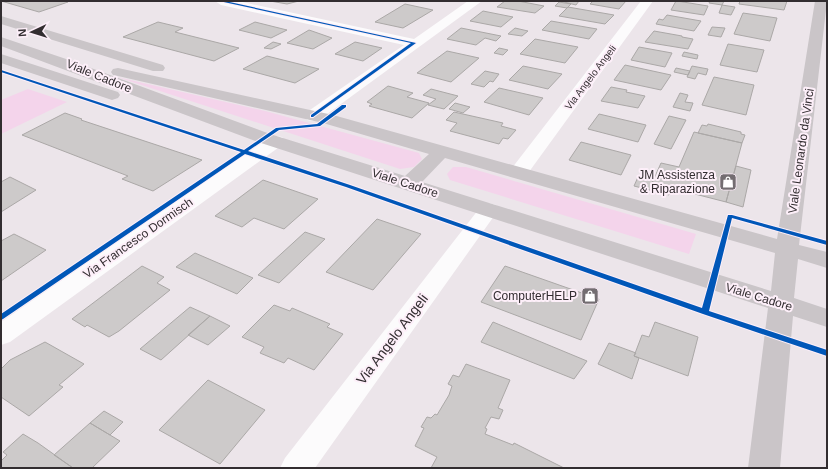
<svg xmlns="http://www.w3.org/2000/svg" width="828" height="469" viewBox="0 0 828 469" font-family="Helvetica,sans-serif">
<style>
.green{fill:#f4d4eb}
.building{fill:#cdcaca;stroke:#aba8a7}
.lines{fill:none;stroke-linecap:round;stroke-linejoin:round}
.minor{fill:#fcfbfc;fill-rule:evenodd}
.major{fill:#cac5c8;fill-rule:evenodd}
.cycleway-casing{stroke:#fdeff9;stroke-width:2}
.cycleway{fill:#0057b8;fill-rule:evenodd}
.labels{text-anchor:middle;stroke-width:4;stroke-linejoin:round;paint-order:stroke}
.far-street-label{font-size:10px;fill:#322d30;stroke:#fdeff9}
.street-label{font-size:12px;fill:#322d30;stroke:#fdeff9}
.poi-label{font-size:12px;fill:#322d30;stroke:#fdeff9;text-anchor:end}
.near-street-label{font-size:14px;fill:#322d30;stroke:#fdeff9}
</style>
<rect width="100%" height="100%" fill="#ece5ea"/>
<path class="green" d="M 117,77 L 265,111 L 419,153 L 422,159 L 414,167 L 400,169 Z
M 28,89 L 67,102 L 1,134 L 1,100 Z
M 453,167 L 466,167 L 696,234 L 689,254 L 450,180 L 447,174 Z"/>
<path class="building" d="M 1,1 L 64,1 L 68,2 L 39,12 Z
M 270,1 L 299,1 L 287,4 Z
M 505,1 L 518,1 L 544,6 L 535,13 L 497,7 Z
M 560,1 L 579,1 L 576,5 Z
M 593,1 L 626,1 L 619,9 L 590,4 Z
M 676,1 L 677,1 L 708,6 L 704,15 L 671,10 Z
M 710,1 L 724,1 L 722,5 L 709,3 Z
M 740,1 L 787,1 L 784,10 L 739,4 Z
M 559,2 L 571,4 L 567,8 L 555,6 Z
M 405,4 L 433,10 L 403,28 L 375,22 Z
M 722,5 L 735,7 L 731,15 L 719,13 Z
M 568,7 L 614,15 L 605,24 L 559,16 Z
M 483,11 L 513,17 L 501,27 L 470,21 Z
M 743,13 L 777,18 L 770,41 L 734,34 Z
M 667,15 L 701,21 L 694,31 L 656,24 L 659,19 L 663,20 Z
M 551,21 L 597,29 L 589,39 L 542,30 Z
M 158,22 L 183,28 L 175,32 L 239,48 L 214,61 L 123,37 Z
M 255,22 L 287,30 L 271,38 L 239,30 Z
M 712,27 L 725,28 L 721,37 L 708,35 Z
M 461,28 L 501,36 L 496,41 L 485,38 L 476,45 L 447,39 Z
M 515,28 L 528,31 L 522,36 L 508,34 Z
M 309,30 L 332,38 L 313,49 L 287,43 Z
M 654,31 L 682,36 L 682,37 L 693,39 L 688,49 L 645,42 Z
M 535,39 L 578,47 L 565,63 L 520,54 Z
M 273,42 L 281,44 L 271,49 L 264,48 Z
M 355,42 L 382,48 L 363,61 L 335,54 Z
M 728,44 L 764,50 L 757,72 L 720,65 Z
M 639,47 L 672,53 L 665,67 L 631,60 Z
M 499,48 L 508,50 L 503,55 L 494,53 Z
M 447,51 L 479,58 L 451,82 L 417,73 Z
M 684,52 L 698,55 L 697,59 L 682,56 Z
M 267,56 L 319,69 L 295,83 L 243,69 Z
M 625,65 L 671,75 L 661,90 L 614,80 Z
M 523,66 L 562,74 L 548,89 L 509,80 Z
M 692,66 L 708,69 L 706,75 L 698,73 L 695,79 L 687,77 Z
M 676,68 L 690,71 L 688,75 L 674,72 Z
M 485,71 L 499,74 L 493,82 L 490,81 L 484,87 L 471,84 Z
M 714,77 L 754,85 L 746,115 L 702,105 Z
M 388,86 L 413,93 L 407,97 L 429,103 L 412,118 L 369,106 L 372,104 L 367,102 Z
M 611,87 L 627,90 L 626,92 L 645,96 L 638,108 L 601,101 Z
M 499,88 L 543,98 L 529,115 L 484,102 Z
M 431,89 L 458,96 L 444,109 L 428,105 L 436,99 L 423,95 Z
M 680,93 L 688,95 L 685,102 L 693,103 L 690,111 L 673,107 Z
M 455,103 L 470,107 L 463,113 L 449,109 Z
M 454,112 L 503,123 L 501,126 L 516,130 L 508,139 L 503,138 L 499,144 L 450,131 L 457,123 L 446,120 Z
M 65,113 L 82,119 L 81,120 L 202,160 L 153,191 L 122,179 L 128,176 L 22,135 Z
M 599,114 L 646,125 L 638,142 L 588,129 Z
M 669,116 L 686,120 L 671,149 L 654,144 Z
M 708,124 L 741,132 L 741,134 L 745,135 L 742,143 L 698,133 L 702,125 L 707,126 Z
M 694,132 L 742,143 L 726,202 L 652,183 L 661,163 L 679,167 Z
M 581,142 L 631,155 L 621,175 L 569,160 Z
M 736,166 L 751,170 L 743,207 L 726,202 Z
M 10,177 L 36,190 L 1,212 L 1,182 Z
M 638,177 L 653,181 L 652,183 L 673,188 L 669,195 L 634,186 Z
M 263,180 L 318,199 L 284,229 L 254,218 L 242,227 L 215,216 Z
M 377,219 L 421,234 L 373,290 L 326,272 Z
M 305,232 L 325,239 L 279,283 L 258,275 Z
M 14,234 L 46,250 L 1,281 L 1,241 Z
M 195,253 L 253,278 L 237,294 L 176,267 Z
M 142,266 L 164,277 L 157,283 L 170,290 L 119,331 L 109,337 L 87,325 L 85,327 L 72,319 Z
M 505,266 L 599,299 L 581,340 L 481,302 Z
M 274,305 L 290,311 L 292,308 L 330,324 L 327,327 L 343,334 L 314,370 L 288,358 L 284,363 L 260,353 L 264,347 L 242,337 Z
M 190,307 L 210,316 L 161,360 L 140,349 Z
M 210,316 L 230,326 L 208,345 L 188,335 Z
M 493,322 L 587,361 L 574,379 L 481,342 Z
M 655,322 L 698,337 L 688,376 L 634,356 L 642,335 L 649,337 Z
M 45,342 L 84,364 L 59,385 L 63,387 L 29,416 L 1,397 L 1,369 L 10,360 Z
M 609,343 L 636,353 L 634,356 L 639,358 L 632,379 L 598,364 Z
M 466,364 L 510,380 L 498,408 L 503,410 L 499,419 L 491,417 L 485,428 L 487,429 L 485,434 L 513,445 L 514,443 L 564,468 L 431,468 L 437,457 L 415,446 L 424,428 L 421,427 L 427,417 L 431,418 L 435,414 L 437,415 L 449,395 L 452,386 L 448,384 L 453,375 L 459,377 Z
M 208,380 L 265,410 L 220,464 L 159,430 Z
M 104,411 L 123,422 L 110,435 L 90,423 Z
M 90,423 L 120,441 L 92,468 L 73,468 L 54,455 Z
M 23,434 L 38,443 L 73,468 L 1,468 L 1,461 L 7,455 L 3,452 Z"/>
<g class="lines">
<path class="minor" d="M 215,1 L 238,1 L 414,39 L 468,1 L 482,1 L 319,120 L 313,121 L 307,120 L 305,116 L 307,112 L 404,45 L 221,5 Z
M 641,1 L 653,1 L 526,176 L 519,178 L 512,176 L 509,172 L 512,168 Z
M 276,136 L 282,137 L 285,141 L 282,145 L 10,342 L 1,345 L 1,322 L 270,137 Z
M 489,203 L 496,205 L 499,209 L 315,468 L 280,468 L 285,458 L 482,205 Z"/>
<path class="major" d="M 815,1 L 827,1 L 799,245 L 827,252 L 827,268 L 798,259 L 794,298 L 827,309 L 827,327 L 793,316 L 780,468 L 748,468 L 768,308 L 258,142 L 1,46 L 1,37 L 72,61 L 270,134 L 405,176 L 429,154 L 323,123 L 118,76 L 113,75 L 111,72 L 113,69 L 118,68 L 333,115 L 777,239 ZM 445,158 L 775,253 L 771,291 L 422,182 Z
M 1,16 L 163,65 L 165,68 L 163,71 L 153,71 L 1,24 Z
M 1,54 L 118,92 L 120,95 L 118,98 L 112,100 L 1,63 Z"/>
<defs>
<path id="cycleway" d="M 219,1 L 225,1 L 416,43 L 313,117 L 311,117 L 311,115 L 411,43 Z
M 1,70 L 244,150 L 276,128 L 317,124 L 342,105 L 346,105 L 346,107 L 320,126 L 279,130 L 248,151 L 350,185 L 702,308 L 728,215 L 732,215 L 827,241 L 827,245 L 732,218 L 709,311 L 827,350 L 827,356 L 703,314 L 346,187 L 245,154 L 3,319 L 1,320 L 1,314 L 241,152 L 1,72 Z"/>
</defs>
<use href="#cycleway" class="cycleway-casing"/>
<use href="#cycleway" class="cycleway"/>
</g>
<defs>
<symbol id="shop-square" viewBox="-11 -11 22 22"><rect x="-9" y="-9" width="18" height="18" rx="4" fill="#736d71" stroke="#fdeff9"/><path d="M-5-2.5h2.3a2.7 3.5 0 0 1 5.4 0H5L5.5 6h-11ZM-1.5-2.5h3a1.5 2.3 0 0 0-3 0Z" fill="#fff"/></symbol>
</defs>
<g fill-rule="evenodd">
<use href="#shop-square" x="718" y="172" width="20" height="20"/>
<use href="#shop-square" x="580" y="286" width="20" height="20"/>
</g>
<g class="labels">
<g class="far-street-label">
<text transform="translate(590 77) rotate(-53)" y="4">Via Angelo Angeli</text>
</g>
<g class="street-label">
<text transform="translate(99 76) rotate(22)" y="4">Viale Cadore</text>
<text transform="translate(801 151) rotate(-82)" y="4">Viale Leonardo da Vinci</text>
<text transform="translate(405 183) rotate(18)" y="4">Viale Cadore</text>
<text transform="translate(138 238) rotate(-35)" y="4">Via Francesco Dormisch</text>
<text transform="translate(759 297) rotate(17)" y="4">Viale Cadore</text>
</g>
<g class="poi-label">
<text x="715" y="179">JM Assistenza<tspan x="715" dy="14">&amp; Riparazione</tspan></text>
<text x="577" y="300">ComputerHELP</text>
</g>
<g class="near-street-label">
<text transform="translate(392 339) rotate(-53)" y="5">Via Angelo Angeli</text>
</g>
</g>
<rect width="828" height="469" fill="none" stroke="#322d30" stroke-width="4"/>
<g transform="translate(32 32) rotate(266)" stroke="#fdeff9" stroke-width="3" paint-order="stroke">
<path d="M0-3L7 15L0 10L-7 15Z" fill="#322d30"/>
<text y="-6" font-size="11" font-weight="bold" text-anchor="middle" fill="#322d30">N</text>
</g>
</svg>
